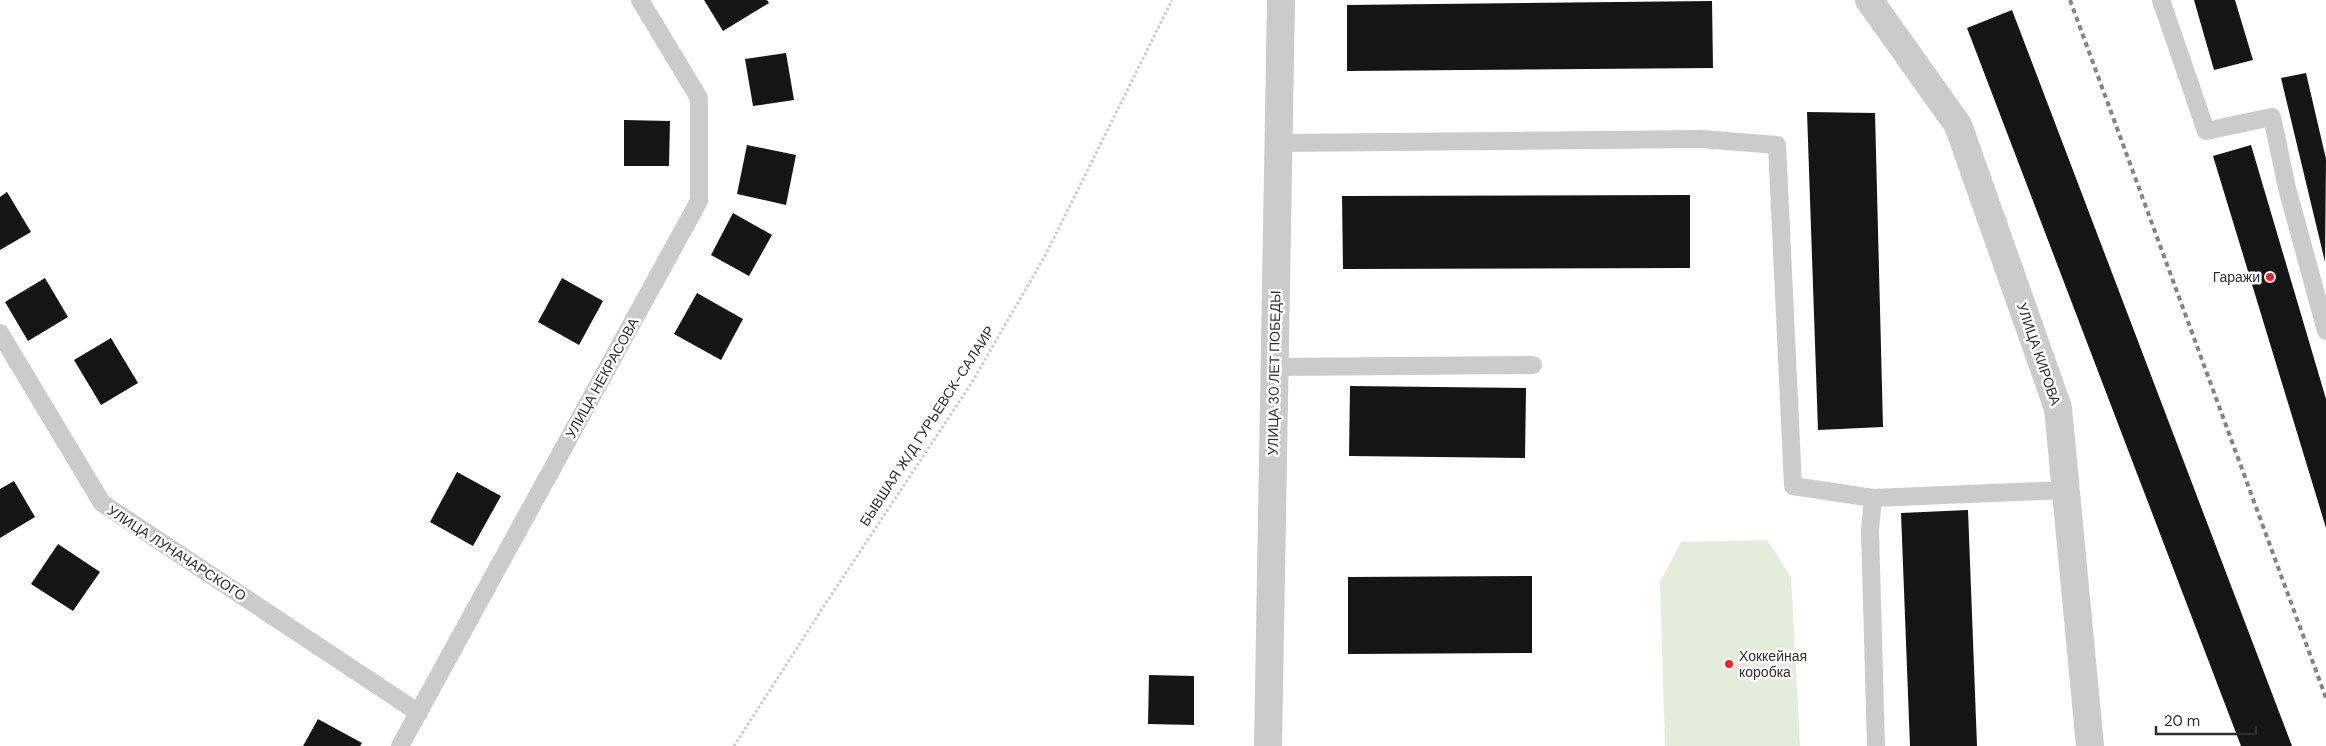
<svg xmlns="http://www.w3.org/2000/svg" width="2326" height="746" viewBox="0 0 2326 746" font-family="'DM Sans',sans-serif">
<style>
.green{fill:#e3edd9}
.building{fill:#151515}
.lines{fill:none;stroke-linecap:round;stroke-linejoin:round}
.path{stroke:#cbcbcb;stroke-width:3;stroke-dasharray:2.5 2.5;stroke-linecap:butt}
.service{stroke:#cbcbcb;stroke-width:18}
.tertiary{stroke:#cbcbcb;stroke-width:28}
.rail{stroke:#838383;stroke-width:4;stroke-dasharray:5 4;stroke-linecap:butt}
.poi-dot{fill:#f61e27;stroke:#fff;stroke-width:2}
.labels{text-anchor:middle;stroke-width:5;stroke-linejoin:round;paint-order:stroke}
.poi-label{font-size:14px;fill:#2e2e2e;stroke:#fff;text-anchor:end}
.street-label{font-size:14px;fill:#2e2e2e;stroke:#fff}
</style>
<rect width="100%" height="100%" fill="#fff"/>
<path class="green" d="M 1767,540 L 1791,577 L 1800,746 L 1665,746 L 1660,582 L 1681,542 Z"/>
<path class="building" d="M 704,0 L 767,0 L 769,3 L 723,31 Z
M 2194,0 L 2235,0 L 2253,60 L 2214,70 Z
M 1712,1 L 1713,68 L 1347,71 L 1347,5 Z
M 2012,10 L 2292,746 L 2241,746 L 1967,28 Z
M 786,53 L 794,100 L 753,106 L 745,59 Z
M 2306,73 L 2326,159 L 2325,262 L 2281,78 Z
M 1807,112 L 1875,113 L 1883,427 L 1818,430 Z
M 624,120 L 670,121 L 669,166 L 624,166 Z
M 747,145 L 796,155 L 786,205 L 737,194 Z
M 2251,145 L 2326,399 L 2326,528 L 2213,156 Z
M 7,192 L 31,232 L 0,250 L 0,197 Z
M 1690,195 L 1690,268 L 1343,269 L 1342,196 Z
M 733,213 L 772,235 L 749,276 L 711,255 Z
M 45,278 L 68,317 L 28,341 L 5,302 Z
M 562,278 L 603,301 L 579,345 L 538,322 Z
M 697,293 L 743,319 L 721,360 L 674,334 Z
M 111,338 L 138,383 L 101,405 L 74,360 Z
M 1350,386 L 1526,388 L 1525,458 L 1349,456 Z
M 457,472 L 501,496 L 473,546 L 430,522 Z
M 14,481 L 35,517 L 0,538 L 0,489 Z
M 1968,510 L 1977,746 L 1910,746 L 1901,513 Z
M 58,544 L 100,572 L 73,611 L 31,584 Z
M 1532,576 L 1532,653 L 1348,654 L 1348,577 Z
M 1149,675 L 1194,676 L 1194,725 L 1148,724 Z
M 318,719 L 362,743 L 360,746 L 303,746 Z"/>
<g class="lines">
<path class="path" d="M 734,746 L 824,606 L 971,384 L 1046,254 L 1172,0"/>
<path class="service" d="M 2161,0 L 2206,131 L 2272,117 L 2287,188 L 2326,331
M 1279,143 L 1701,139 L 1777,145 L 1793,486 L 1873,498 L 2066,490
M 0,333 L 102,503 L 419,713
M 1274,367 L 1533,365
M 1873,498 L 1870,530 L 1876,746
M 400,746 L 699,201 L 699,98 L 640,0"/>
<path class="tertiary" d="M 1869,0 L 1958,125 L 2058,408 L 2090,746
M 1268,746 L 1281,0"/>
<path class="rail" d="M 2070,0 L 2326,698"/>
</g>
<g class="poi-dot">
<circle cx="2270" cy="277" r="5"/>
<circle cx="1729" cy="664" r="5"/>
</g>
<g class="labels">
<g class="poi-label">
<text x="2260" y="282">Гаражи</text>
<text x="1739" y="661" text-anchor="start">Хоккейная<tspan x="1739" dy="16">коробка</tspan></text>
</g>
<g class="street-label">
<text transform="translate(2039 354) rotate(71)" y="5">УЛИЦА КИРОВА</text>
<text transform="translate(1274 373) rotate(-89)" y="5">УЛИЦА 30 ЛЕТ ПОБЕДЫ</text>
<text transform="translate(602 378) rotate(-61)" y="5">УЛИЦА НЕКРАСОВА</text>
<text transform="translate(927 426) rotate(-57)" y="5">БЫВШАЯ Ж/Д ГУРЬЕВСК-САЛАИР</text>
<text transform="translate(177 553) rotate(33)" y="5">УЛИЦА ЛУНАЧАРСКОГО</text>
</g>
</g>
<path d="M2156 726v8h100v-8" fill="none" stroke="#2e2e2e" stroke-width="2.5"/>
<text x="2164" y="726" font-size="15" fill="#2e2e2e" stroke="#ffffff" stroke-width="4" paint-order="stroke">20 m</text>
</svg>
